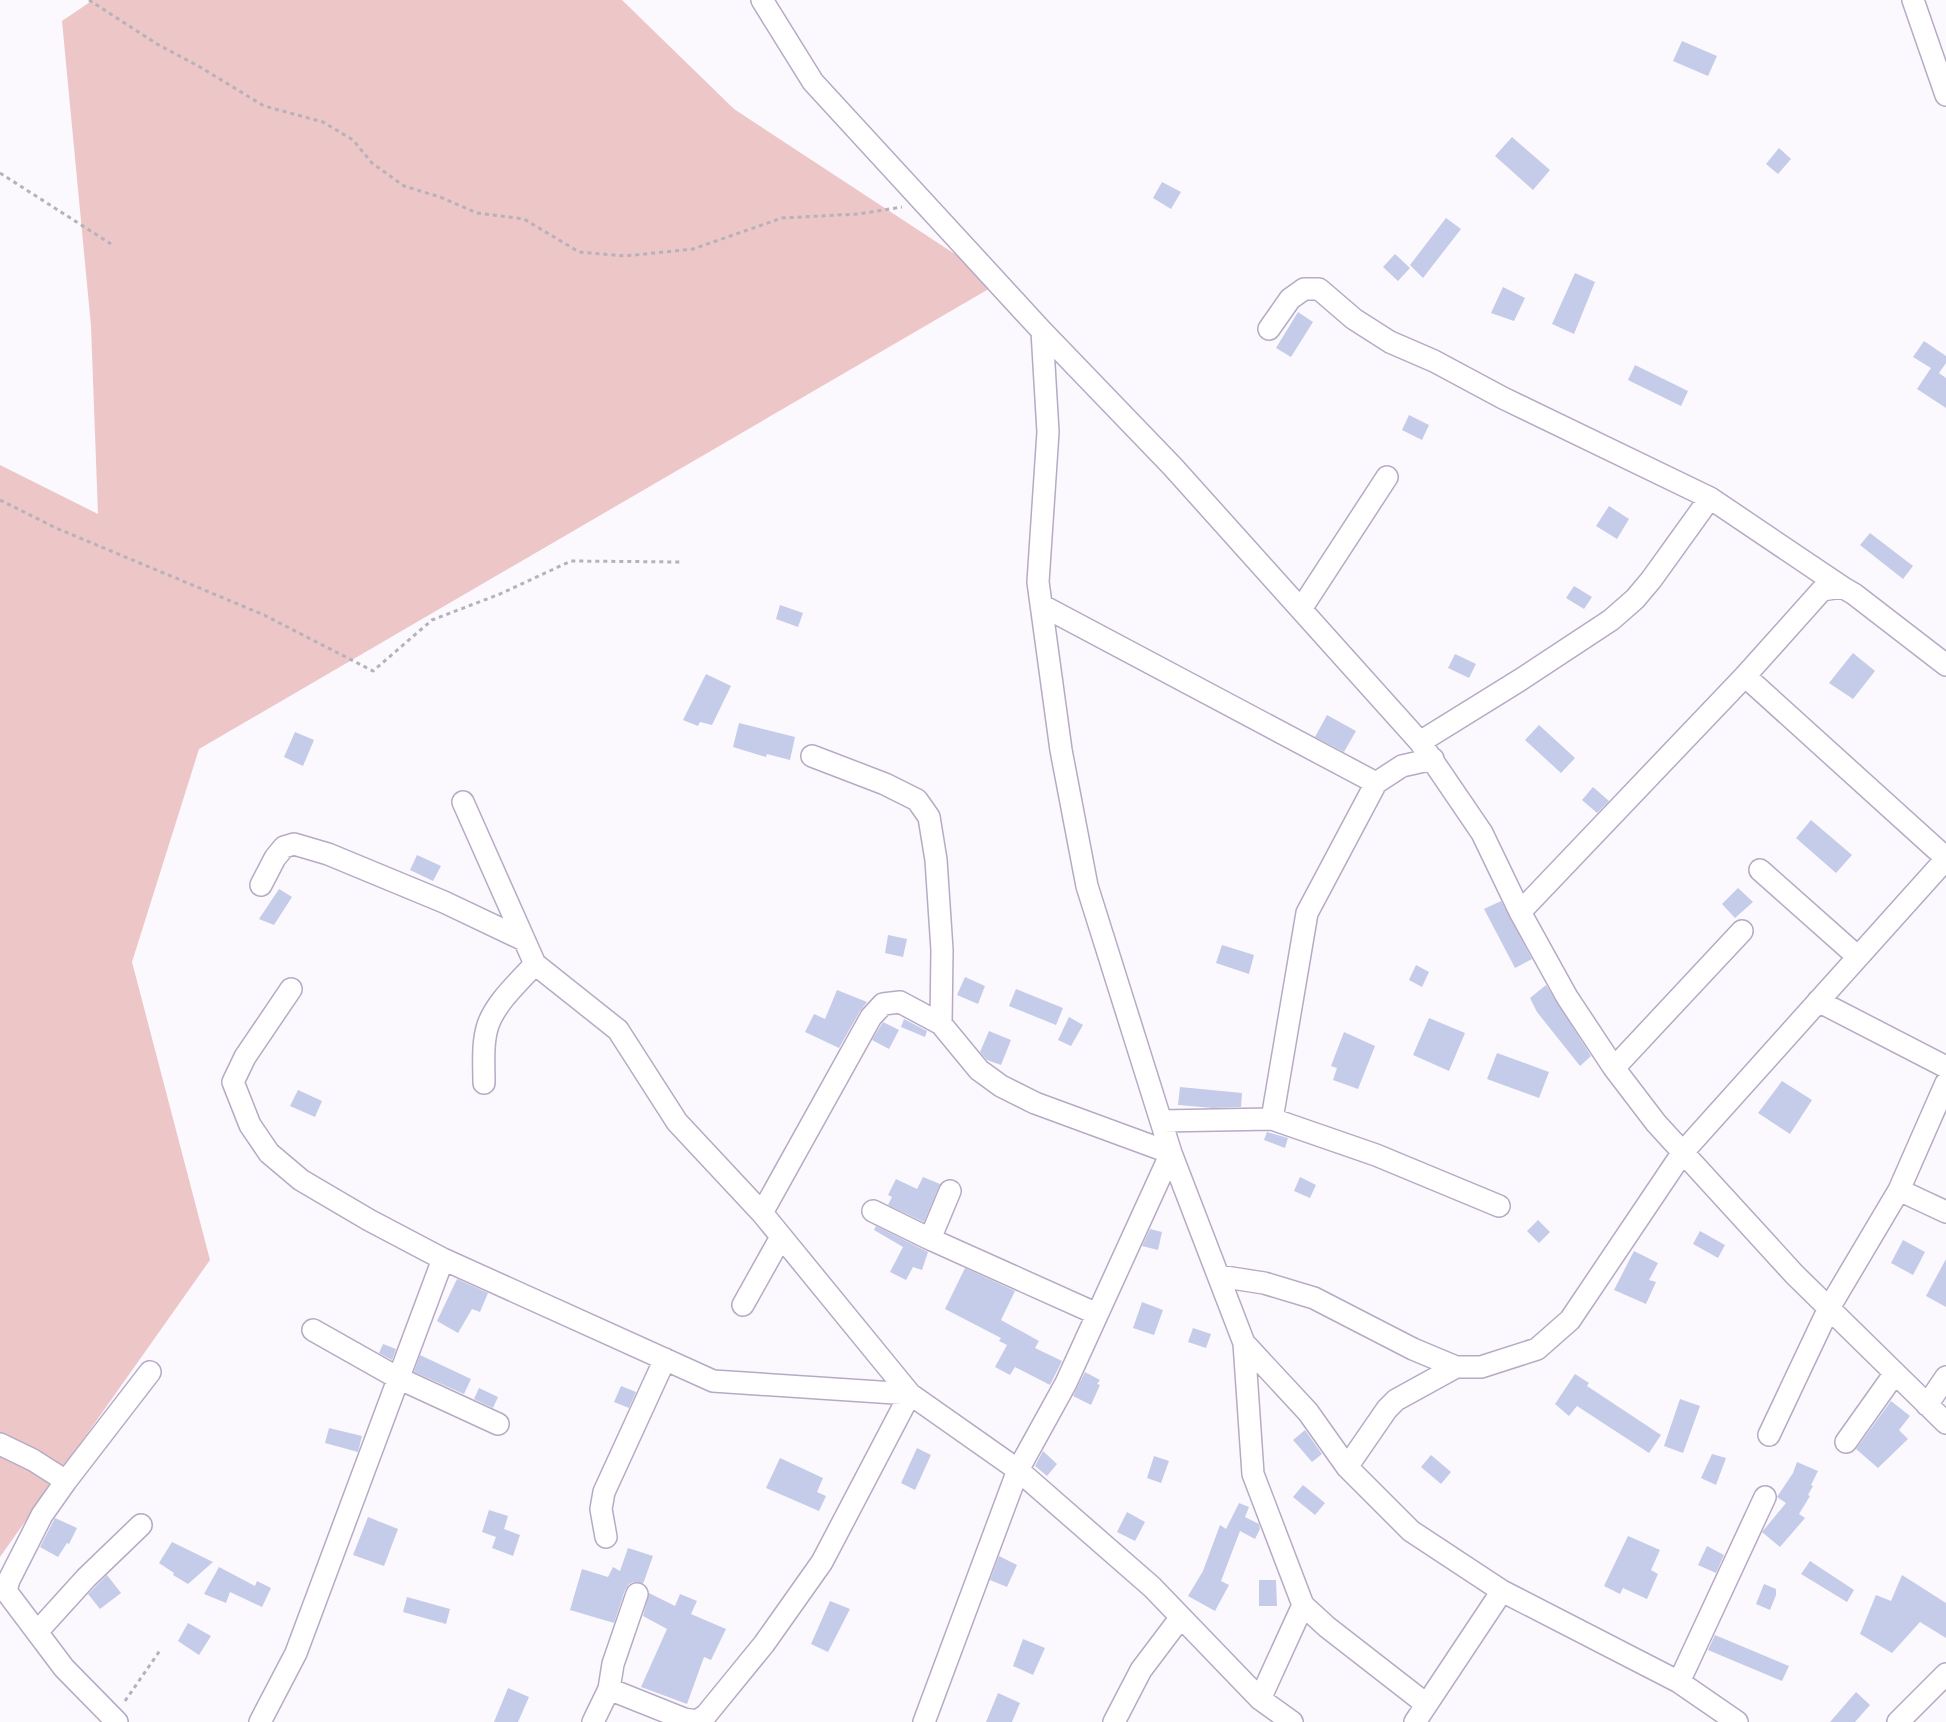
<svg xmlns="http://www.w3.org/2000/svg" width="1946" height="1722" viewBox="0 0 1946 1722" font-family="'PT Sans',sans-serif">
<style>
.green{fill:#edc6c8}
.building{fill:#c5cce9}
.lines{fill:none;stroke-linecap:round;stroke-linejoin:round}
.minor-casing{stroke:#b7aac5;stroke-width:24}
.path{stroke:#b6b2ba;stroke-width:3;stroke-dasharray:4 4;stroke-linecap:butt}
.minor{stroke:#fff;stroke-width:21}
</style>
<rect width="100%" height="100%" fill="#fbf8fe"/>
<path class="green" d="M 93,0 L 622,0 L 734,109 L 999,283 L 199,749 L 132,962 L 210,1260 L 0,1557 L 0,465 L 98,514 L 91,326 L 62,21 Z"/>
<path class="building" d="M 1682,41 L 1717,56 L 1708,76 L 1673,61 Z
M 1512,137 L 1550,170 L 1533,190 L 1495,156 Z
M 1779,148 L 1791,159 L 1778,174 L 1766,164 Z
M 1162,182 L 1181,192 L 1171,209 L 1153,198 Z
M 1446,218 L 1461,229 L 1423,278 L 1410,265 Z
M 1395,254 L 1410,268 L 1398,281 L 1383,267 Z
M 1575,273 L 1595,282 L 1574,334 L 1552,324 Z
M 1503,287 L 1525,298 L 1514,321 L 1491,313 Z
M 1298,312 L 1313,322 L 1291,357 L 1276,348 Z
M 1924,341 L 1946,356 L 1946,363 L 1939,373 L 1946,378 L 1946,408 L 1917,389 L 1931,368 L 1913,357 Z
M 1635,365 L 1688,391 L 1681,406 L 1628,380 Z
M 1409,415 L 1429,425 L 1422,440 L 1402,430 Z
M 1609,506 L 1629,519 L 1617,539 L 1596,526 Z
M 1870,533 L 1913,566 L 1903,579 L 1860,545 Z
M 1574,586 L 1592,597 L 1584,609 L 1566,598 Z
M 780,605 L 803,613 L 798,627 L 776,619 Z
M 1853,653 L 1875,671 L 1853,699 L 1829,683 Z
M 1455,654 L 1476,664 L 1469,678 L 1448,668 Z
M 706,674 L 731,686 L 712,725 L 700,722 L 698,726 L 683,720 Z
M 1327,715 L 1356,731 L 1344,752 L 1315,737 Z
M 739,723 L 795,737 L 790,760 L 767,754 L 766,757 L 733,747 Z
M 1539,725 L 1575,758 L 1561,773 L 1525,740 Z
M 295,732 L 314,740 L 303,766 L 284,757 Z
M 1593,787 L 1609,801 L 1597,813 L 1582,800 Z
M 1811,820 L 1852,855 L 1836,873 L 1796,838 Z
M 417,855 L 441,866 L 433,881 L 410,870 Z
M 1738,888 L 1753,902 L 1735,918 L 1722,904 Z
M 279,889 L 292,897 L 274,925 L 259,919 Z
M 1501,901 L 1532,959 L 1515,968 L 1484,909 Z
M 888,935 L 907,939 L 903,957 L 885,953 Z
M 1222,945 L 1254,955 L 1249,974 L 1216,963 Z
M 1416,965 L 1429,972 L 1422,987 L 1409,980 Z
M 965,977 L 985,986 L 978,1004 L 957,995 Z
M 1546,985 L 1591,1056 L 1580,1066 L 1537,1012 L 1530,998 Z
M 1016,989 L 1063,1008 L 1056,1025 L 1009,1006 Z
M 837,990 L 867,1002 L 860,1011 L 839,1048 L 805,1032 L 814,1014 L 825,1019 Z
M 1069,1017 L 1083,1025 L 1071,1046 L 1058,1040 Z
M 1429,1018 L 1465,1033 L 1449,1071 L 1413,1055 Z
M 904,1019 L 927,1031 L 925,1037 L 901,1027 Z
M 883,1022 L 899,1030 L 889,1049 L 872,1040 Z
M 989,1031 L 1011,1040 L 1001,1065 L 987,1060 L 980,1052 Z
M 1344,1032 L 1375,1046 L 1358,1089 L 1333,1080 L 1337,1068 L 1331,1066 Z
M 1497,1053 L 1549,1072 L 1539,1098 L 1487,1079 Z
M 1782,1081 L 1812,1100 L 1790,1134 L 1758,1113 Z
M 1180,1087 L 1242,1093 L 1241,1107 L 1213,1108 L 1178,1105 Z
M 298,1090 L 322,1101 L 315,1117 L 290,1106 Z
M 1267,1132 L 1288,1138 L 1285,1148 L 1264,1140 Z
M 923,1177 L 940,1184 L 924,1222 L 888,1205 L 892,1197 L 888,1195 L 896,1179 L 917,1189 Z
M 1300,1177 L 1316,1185 L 1310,1198 L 1294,1191 Z
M 1538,1220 L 1550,1232 L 1539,1243 L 1527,1231 Z
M 876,1226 L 928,1252 L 922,1270 L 913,1267 L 906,1280 L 890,1272 L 903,1247 L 874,1230 Z
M 1150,1229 L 1162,1232 L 1158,1250 L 1142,1246 Z
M 1700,1231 L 1725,1245 L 1718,1258 L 1693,1244 Z
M 1903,1240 L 1925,1252 L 1913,1275 L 1891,1263 Z
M 1634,1251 L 1658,1263 L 1649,1280 L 1656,1282 L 1646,1304 L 1614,1290 Z
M 1946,1259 L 1946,1307 L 1926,1296 Z
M 965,1268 L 1015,1291 L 1001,1320 L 1039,1341 L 1035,1348 L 1062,1361 L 1050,1385 L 1015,1367 L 1010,1375 L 995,1367 L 1007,1345 L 999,1341 L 1001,1338 L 945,1309 Z
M 457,1279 L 488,1293 L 480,1312 L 472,1309 L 458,1333 L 437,1321 Z
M 1142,1302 L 1163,1310 L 1154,1335 L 1133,1328 Z
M 1193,1328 L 1211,1334 L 1206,1348 L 1188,1342 Z
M 383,1344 L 396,1349 L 392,1360 L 379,1353 Z
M 420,1355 L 471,1379 L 464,1394 L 414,1372 Z
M 1085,1372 L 1100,1380 L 1097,1384 L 1100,1385 L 1091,1405 L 1073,1396 Z
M 1575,1374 L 1589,1383 L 1587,1386 L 1661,1435 L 1649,1453 L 1577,1406 L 1569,1416 L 1555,1404 Z
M 621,1386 L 636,1392 L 629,1408 L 614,1402 Z
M 479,1388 L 498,1397 L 493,1408 L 474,1399 Z
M 1680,1399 L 1700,1406 L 1683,1453 L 1664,1446 Z
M 1891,1401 L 1910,1416 L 1899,1430 L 1908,1439 L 1878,1468 L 1856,1449 Z
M 329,1428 L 362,1436 L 358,1452 L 325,1443 Z
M 1305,1430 L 1322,1454 L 1312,1462 L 1293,1440 Z
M 917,1448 L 931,1455 L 915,1490 L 901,1483 Z
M 1043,1451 L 1057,1464 L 1047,1476 L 1035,1466 Z
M 1712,1454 L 1726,1458 L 1716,1485 L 1701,1478 Z
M 1431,1455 L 1451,1472 L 1441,1484 L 1421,1467 Z
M 1154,1456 L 1169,1461 L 1161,1483 L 1147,1478 Z
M 780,1458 L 823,1478 L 817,1492 L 826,1496 L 819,1511 L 766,1488 Z
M 1797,1462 L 1818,1471 L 1811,1485 L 1813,1486 L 1808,1495 L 1810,1496 L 1799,1514 L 1805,1518 L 1780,1547 L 1762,1532 L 1786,1503 L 1777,1497 L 1793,1473 Z
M 1303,1485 L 1325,1503 L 1315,1515 L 1293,1497 Z
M 1239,1503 L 1249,1507 L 1245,1517 L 1259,1524 L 1260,1529 L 1255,1539 L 1240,1531 L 1221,1581 L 1229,1585 L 1215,1611 L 1188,1596 L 1203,1571 L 1220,1525 L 1226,1529 Z
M 489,1510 L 508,1516 L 504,1529 L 520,1535 L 513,1556 L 492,1548 L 496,1537 L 482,1532 Z
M 1127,1512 L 1145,1522 L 1135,1541 L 1117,1532 Z
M 368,1517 L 398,1529 L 384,1566 L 353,1555 Z
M 55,1518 L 77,1528 L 69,1544 L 67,1543 L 58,1557 L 40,1547 Z
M 1628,1536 L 1660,1550 L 1651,1570 L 1658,1574 L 1647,1599 L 1623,1588 L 1620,1594 L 1604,1586 Z
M 172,1542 L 213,1562 L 188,1584 L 173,1575 L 174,1573 L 159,1563 Z
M 1707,1546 L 1724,1555 L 1716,1573 L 1698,1565 Z
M 628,1548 L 653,1556 L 643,1584 L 634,1582 L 629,1584 L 625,1590 L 614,1623 L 570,1610 L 582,1569 L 608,1577 L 613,1567 L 620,1571 Z
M 999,1556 L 1017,1565 L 1007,1587 L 990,1580 Z
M 1810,1561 L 1854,1590 L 1847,1602 L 1801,1574 Z
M 219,1567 L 255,1586 L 257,1581 L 271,1588 L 262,1607 L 230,1592 L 226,1603 L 204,1594 Z
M 107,1575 L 121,1593 L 100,1609 L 88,1594 Z
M 1902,1575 L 1946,1603 L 1946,1638 L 1920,1622 L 1892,1653 L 1860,1634 L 1876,1595 L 1891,1601 Z
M 1259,1580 L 1276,1580 L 1277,1606 L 1259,1606 Z
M 1764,1584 L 1776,1589 L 1776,1595 L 1770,1610 L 1756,1604 Z
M 649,1593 L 675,1606 L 680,1594 L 697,1601 L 691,1614 L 726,1629 L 711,1660 L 704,1657 L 687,1704 L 641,1687 L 667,1629 L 643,1616 Z
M 407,1597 L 450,1609 L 446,1624 L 403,1612 Z
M 830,1601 L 850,1609 L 828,1652 L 811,1644 Z
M 188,1623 L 211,1636 L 199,1655 L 178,1641 Z
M 1715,1635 L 1789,1666 L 1782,1681 L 1708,1650 Z
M 1023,1639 L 1045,1648 L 1033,1675 L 1013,1666 Z
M 508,1688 L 529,1697 L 518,1722 L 494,1722 Z
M 1856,1692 L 1870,1705 L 1855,1722 L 1830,1722 Z
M 998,1693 L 1020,1703 L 1012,1722 L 986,1722 Z"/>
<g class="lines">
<defs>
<path id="minor" d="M 762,0 L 813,82 L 1042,331 L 1173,467 L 1420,742 L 1482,833 L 1520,912 L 1567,997 L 1614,1068 L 1656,1123 L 1795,1275 L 1946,1423
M 1913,0 L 1946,95
M 1269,329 L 1290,299 L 1304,289 L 1319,289 L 1354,319 L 1390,342 L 1434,361 L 1503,398 L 1710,498 L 1842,587
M 1043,606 L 1376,783
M 1301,609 L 1387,477
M 1745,676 L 1946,858
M 1420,742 L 1520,680 L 1611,620 L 1635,599 L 1651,580 L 1710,498
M 812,756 L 885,784 L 917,800 L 929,817 L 936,860 L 942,950 L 941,1024
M 1760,870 L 1858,957
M 261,885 L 275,858 L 284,847 L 294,844 L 328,854 L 444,902 L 524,940
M 1520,912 L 1745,676 L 1822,590 L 1842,587 L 1854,594 L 1946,665
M 291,989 L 245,1057 L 233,1082 L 250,1125 L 269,1153 L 301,1180 L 369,1220 L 443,1259 L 713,1381 L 910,1394 L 762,1213 L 677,1122 L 618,1030 L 535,964 L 463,802
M 1818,1001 L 1946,1067
M 1614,1068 L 1742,931
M 484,1083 C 484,1065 482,1043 488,1025 C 496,1002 519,982 535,964
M 1272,1119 L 1307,913 L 1376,783 L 1402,766 L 1433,759
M 1161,1121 L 1272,1119 L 1376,1155 L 1499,1206
M 1899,1190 L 1946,1212
M 873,1211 L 930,1239 L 1097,1314
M 762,1213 L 871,1017 L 883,1004 L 900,1002 L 941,1024 L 979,1070 L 1001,1086 L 1035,1103 L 1171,1153 L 1244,1343 L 1253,1474 L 1303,1605 L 1327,1627 L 1426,1704
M 930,1239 L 950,1191
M 1219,1276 L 1264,1283 L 1314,1298 L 1413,1349 L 1456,1367 L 1481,1367 L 1537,1349 L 1570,1320 L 1683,1152 L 1946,859
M 743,1305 L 781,1237
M 313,1330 L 398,1378 L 498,1424
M 1244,1343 L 1308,1412 L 1347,1467 L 1411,1531 L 1502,1591 L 1679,1682 L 1737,1722
M 1927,1405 L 1946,1377
M 1769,1435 L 1829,1308 L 1899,1190 L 1946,1083
M 1846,1442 L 1895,1373
M 0,1444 L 33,1460 L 66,1481
M 1347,1467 L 1387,1409 L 1396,1400 L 1456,1367
M 606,1537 L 601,1509 L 604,1492 L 665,1359
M 37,1632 L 86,1578 L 141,1525
M 1679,1682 L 1765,1497
M 609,1689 L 613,1664 L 637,1594
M 1260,1699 L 1303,1605
M 117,1722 L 64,1668 L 6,1591 L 9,1580 L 42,1515 L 66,1481 L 150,1372
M 260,1722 L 296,1653 L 443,1259
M 593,1722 L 609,1689 L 684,1719 L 697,1721 L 706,1715 L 764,1644 L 822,1562 L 910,1394 L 1018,1470 L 1066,1383 L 1171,1153 L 1087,886 L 1061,750 L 1038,582 L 1048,432 L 1042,331
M 924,1722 L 1018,1470 L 1152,1587 L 1260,1699 L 1292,1722
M 1114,1722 L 1141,1670 L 1181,1617
M 1415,1722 L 1502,1591
M 1898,1722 L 1946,1674"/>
</defs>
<use href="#minor" class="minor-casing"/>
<path class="path" d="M 89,0 L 157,44 L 200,67 L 264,106 L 323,122 L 353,140 L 372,163 L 404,186 L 440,197 L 477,213 L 524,219 L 579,252 L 625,256 L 693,249 L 782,218 L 858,214 L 902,207
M 0,173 L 111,244
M 0,500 L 56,528 L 264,615 L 373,671 L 432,620 L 500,594 L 571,561 L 681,562
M 125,1701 L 161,1649"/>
<use href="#minor" class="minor"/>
</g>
</svg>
